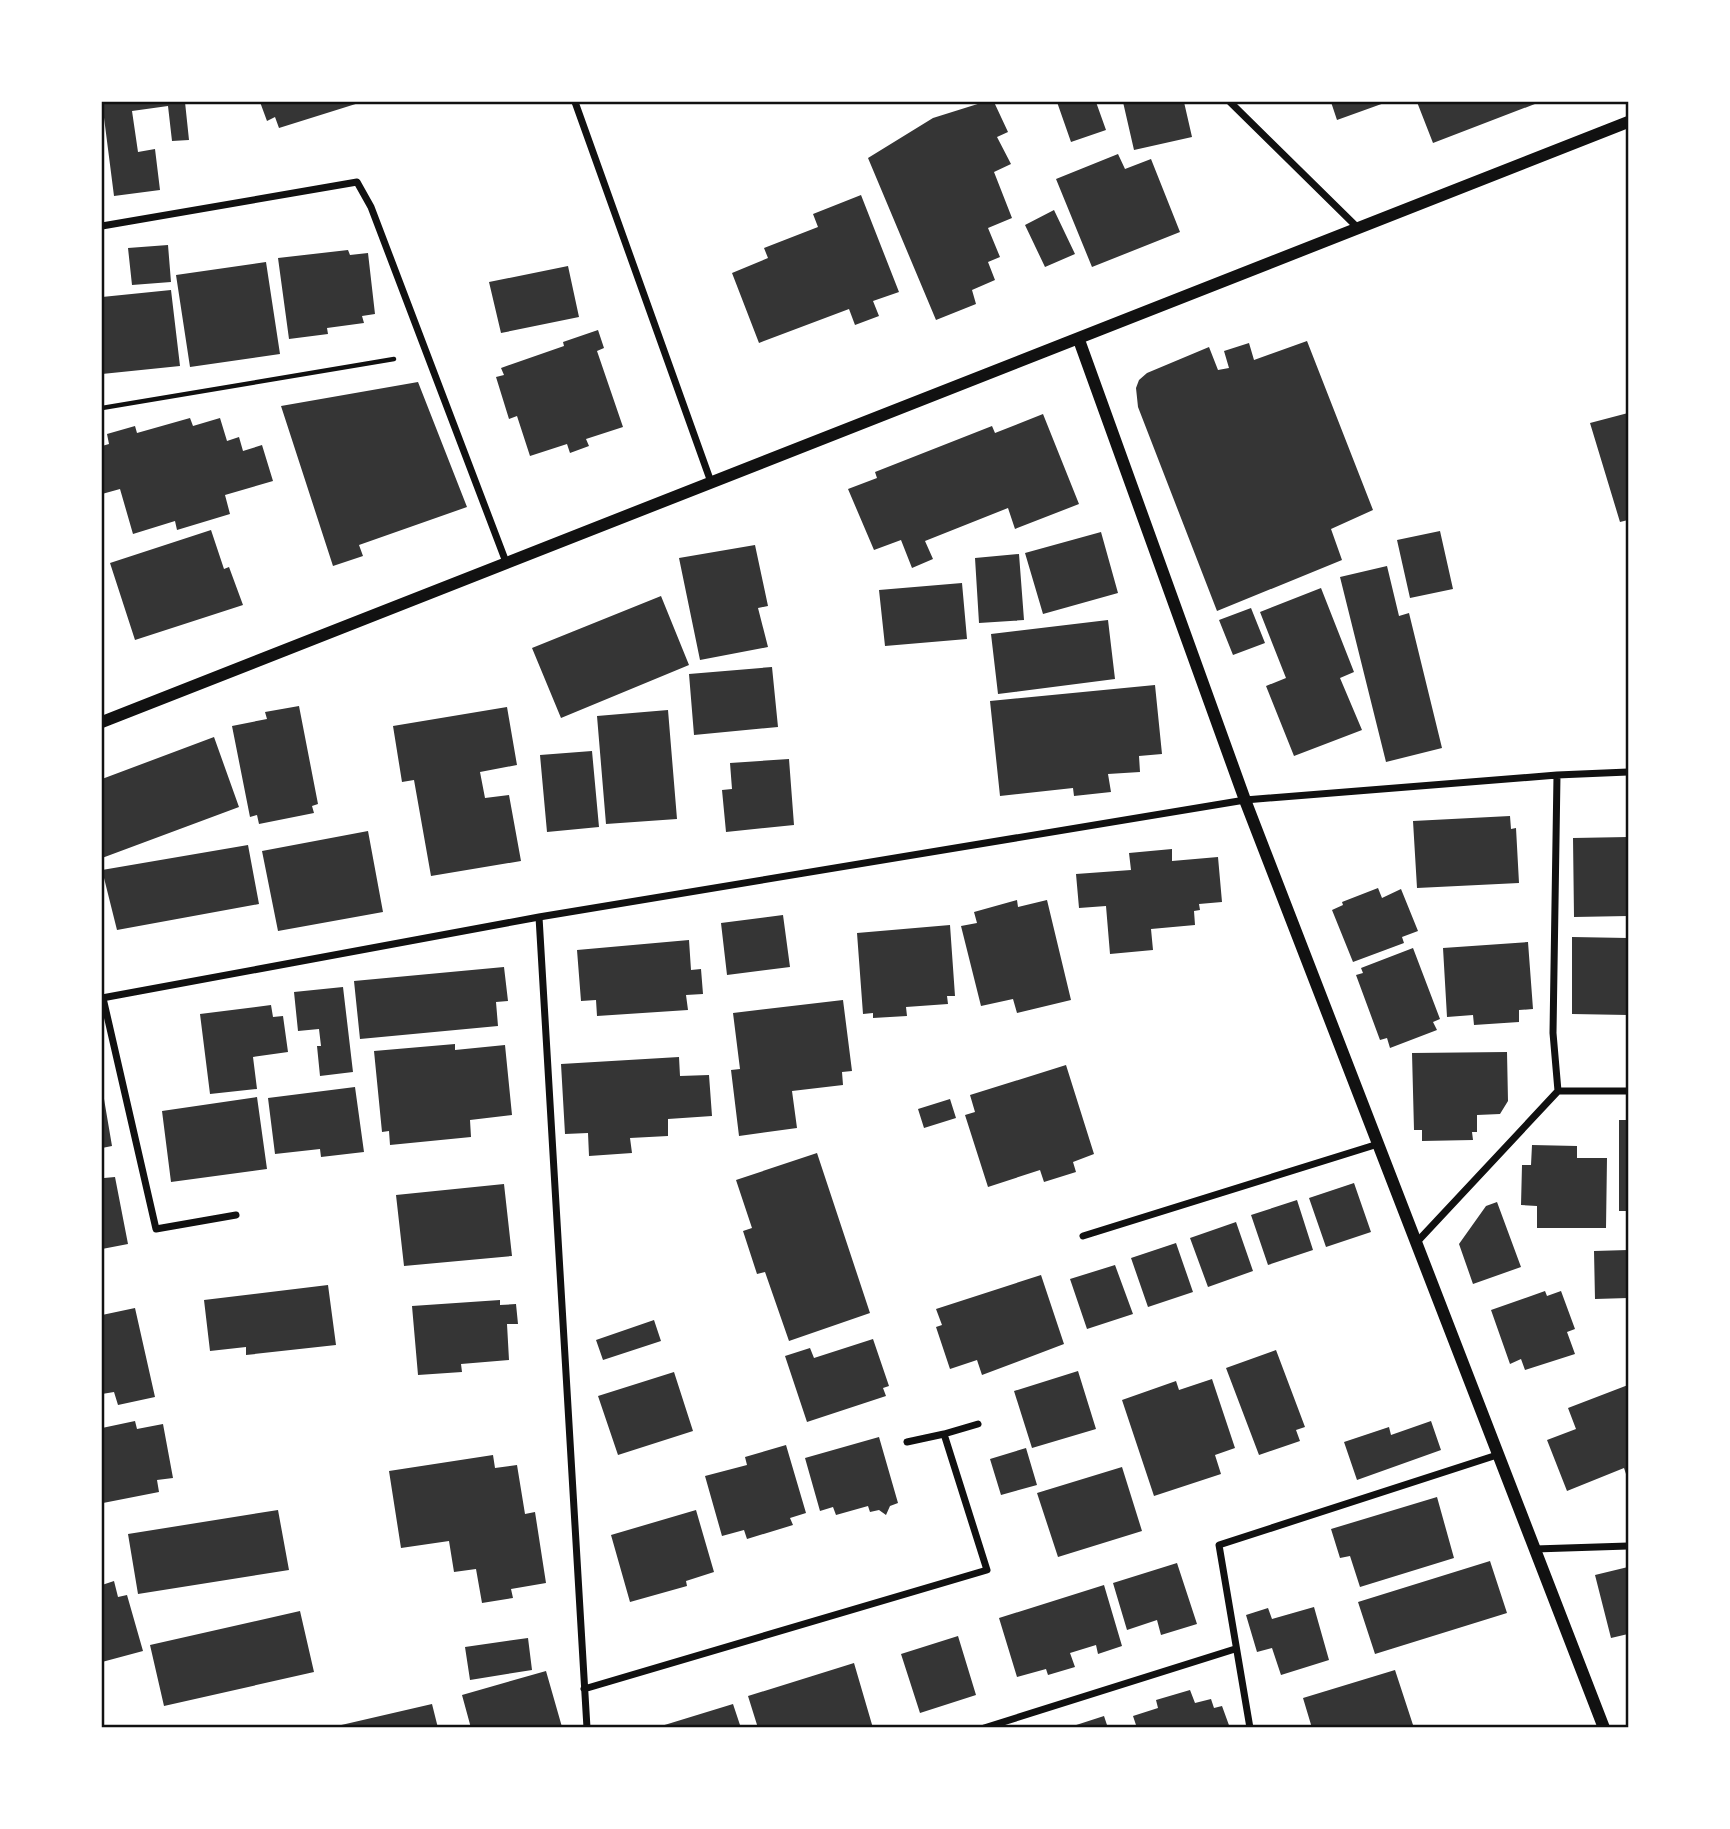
<svg xmlns="http://www.w3.org/2000/svg" width="1730" height="1829" viewBox="0 0 1730 1829" font-family="Merriweather,serif">
<style>
.building{fill:#353535}
.lines{fill:none;stroke-linecap:round;stroke-linejoin:round}
.path{stroke:#111;stroke-width:4.5}
.minor{stroke:#111;stroke-width:7}
.tertiary{stroke:#111;stroke-width:12}
.neatline{fill:none;stroke:#111;stroke-width:2.5}
</style>
<rect width="100%" height="100%" fill="#fff"/>
<path class="building" d="M 102,102 L 185,102 L 189,140 L 172,141 L 168,106 L 132,111 L 138,152 L 155,149 L 160,190 L 114,196 Z
M 260,102 L 362,102 L 279,128 L 275,117 L 267,121 Z
M 984,102 L 994,102 L 1008,132 L 997,137 L 1011,164 L 994,172 L 1012,218 L 988,228 L 1000,257 L 988,262 L 995,280 L 972,290 L 976,304 L 936,320 L 868,158 L 933,118 Z
M 1057,102 L 1096,102 L 1106,130 L 1071,142 Z
M 1123,102 L 1184,102 L 1192,137 L 1134,150 Z
M 1331,102 L 1387,102 L 1337,120 Z
M 1417,102 L 1540,102 L 1433,143 Z
M 1118,154 L 1125,169 L 1151,159 L 1180,232 L 1092,267 L 1056,179 Z
M 861,195 L 899,292 L 873,301 L 879,316 L 855,325 L 849,309 L 759,343 L 732,273 L 768,258 L 764,248 L 818,227 L 813,214 Z
M 1054,210 L 1075,254 L 1045,267 L 1025,225 Z
M 168,245 L 171,282 L 132,285 L 128,248 Z
M 348,250 L 350,255 L 368,253 L 375,314 L 362,316 L 364,323 L 327,328 L 328,334 L 289,339 L 278,258 Z
M 266,262 L 280,354 L 190,367 L 176,275 Z
M 568,266 L 579,317 L 501,333 L 489,282 Z
M 171,290 L 180,366 L 102,374 L 102,297 Z
M 598,330 L 604,348 L 597,351 L 623,427 L 586,439 L 589,446 L 570,453 L 567,444 L 530,456 L 517,416 L 509,419 L 496,377 L 504,375 L 501,368 L 564,346 L 563,342 Z
M 1307,341 L 1373,510 L 1331,529 L 1342,560 L 1217,611 L 1138,407 L 1136,388 L 1139,380 L 1147,373 L 1209,347 L 1218,370 L 1229,368 L 1224,351 L 1249,343 L 1254,360 Z
M 418,382 L 467,507 L 359,545 L 363,556 L 333,566 L 281,406 Z
M 1628,413 L 1628,520 L 1620,522 L 1590,423 Z
M 1043,414 L 1079,504 L 1015,529 L 1008,508 L 925,541 L 933,559 L 912,568 L 901,540 L 874,550 L 848,489 L 877,478 L 875,472 L 992,426 L 995,433 Z
M 190,418 L 193,426 L 220,418 L 227,441 L 239,437 L 243,451 L 262,445 L 273,481 L 225,495 L 230,514 L 177,530 L 175,521 L 133,534 L 120,489 L 102,494 L 102,446 L 109,444 L 107,434 L 135,426 L 137,433 Z
M 211,530 L 224,569 L 229,567 L 243,605 L 135,640 L 110,563 Z
M 1440,531 L 1453,589 L 1410,598 L 1397,540 Z
M 1101,532 L 1118,593 L 1043,614 L 1025,553 Z
M 755,545 L 768,606 L 758,608 L 768,647 L 700,660 L 679,558 Z
M 1019,554 L 1024,620 L 979,623 L 975,558 Z
M 1387,566 L 1399,616 L 1409,613 L 1442,748 L 1386,762 L 1340,577 Z
M 962,583 L 967,639 L 885,646 L 879,590 Z
M 1321,588 L 1354,672 L 1340,678 L 1362,730 L 1294,756 L 1266,686 L 1286,678 L 1260,612 Z
M 661,596 L 689,665 L 561,718 L 532,648 Z
M 1251,608 L 1265,643 L 1233,655 L 1219,620 Z
M 1108,620 L 1115,679 L 998,694 L 991,634 Z
M 772,667 L 778,727 L 694,735 L 689,674 Z
M 1155,685 L 1162,754 L 1139,756 L 1140,772 L 1108,774 L 1111,792 L 1074,796 L 1073,788 L 1000,796 L 990,701 Z
M 299,706 L 318,804 L 312,806 L 314,813 L 259,824 L 257,815 L 250,817 L 232,726 L 267,719 L 265,712 Z
M 507,707 L 517,765 L 480,772 L 485,798 L 509,795 L 521,861 L 431,876 L 414,780 L 402,782 L 393,726 Z
M 668,710 L 677,819 L 606,824 L 597,716 Z
M 214,737 L 239,807 L 102,858 L 102,779 Z
M 592,751 L 599,827 L 547,832 L 540,755 Z
M 789,759 L 794,825 L 726,832 L 722,790 L 732,789 L 730,763 Z
M 1510,816 L 1511,829 L 1516,828 L 1519,883 L 1417,888 L 1413,821 Z
M 368,831 L 383,912 L 278,931 L 262,851 Z
M 1628,837 L 1628,916 L 1574,917 L 1573,838 Z
M 248,845 L 259,904 L 117,930 L 102,870 Z
M 1172,849 L 1172,861 L 1218,857 L 1222,902 L 1199,904 L 1200,910 L 1194,911 L 1195,925 L 1151,929 L 1153,950 L 1110,954 L 1106,906 L 1079,908 L 1076,874 L 1131,870 L 1129,853 Z
M 1378,888 L 1382,898 L 1401,889 L 1418,931 L 1402,937 L 1404,943 L 1353,962 L 1332,910 L 1343,905 L 1342,902 Z
M 1017,900 L 1018,907 L 1047,900 L 1071,1000 L 1017,1013 L 1013,999 L 981,1006 L 961,926 L 977,923 L 974,912 Z
M 783,915 L 790,967 L 727,975 L 721,923 Z
M 950,925 L 955,996 L 947,996 L 948,1004 L 906,1007 L 907,1016 L 873,1018 L 873,1013 L 863,1014 L 857,933 Z
M 1572,937 L 1628,938 L 1628,1015 L 1572,1014 Z
M 689,940 L 691,970 L 701,969 L 703,994 L 686,995 L 688,1010 L 597,1016 L 596,1000 L 581,1001 L 577,950 Z
M 1528,942 L 1533,1009 L 1519,1010 L 1519,1022 L 1474,1025 L 1473,1015 L 1447,1017 L 1443,948 Z
M 1413,948 L 1440,1019 L 1433,1022 L 1437,1030 L 1390,1048 L 1387,1038 L 1380,1040 L 1356,975 L 1363,973 L 1361,968 Z
M 504,967 L 508,1001 L 496,1002 L 498,1026 L 360,1039 L 354,981 Z
M 343,987 L 353,1072 L 320,1076 L 317,1046 L 321,1046 L 319,1029 L 298,1031 L 294,992 Z
M 843,1000 L 852,1071 L 842,1072 L 843,1085 L 792,1091 L 797,1128 L 739,1136 L 731,1070 L 740,1069 L 733,1013 Z
M 271,1005 L 273,1017 L 283,1016 L 288,1052 L 253,1057 L 257,1089 L 210,1094 L 200,1014 Z
M 455,1044 L 455,1050 L 505,1045 L 512,1115 L 470,1120 L 471,1137 L 390,1145 L 389,1131 L 382,1132 L 374,1051 Z
M 1507,1052 L 1508,1101 L 1500,1114 L 1477,1115 L 1477,1132 L 1472,1132 L 1473,1140 L 1422,1141 L 1422,1130 L 1414,1130 L 1412,1053 Z
M 679,1057 L 680,1076 L 709,1075 L 712,1116 L 668,1119 L 668,1136 L 630,1138 L 632,1153 L 589,1156 L 588,1133 L 565,1134 L 561,1064 Z
M 1066,1065 L 1094,1154 L 1073,1162 L 1076,1172 L 1044,1182 L 1040,1170 L 988,1187 L 965,1115 L 975,1112 L 970,1095 Z
M 355,1087 L 364,1152 L 321,1157 L 320,1149 L 275,1154 L 268,1098 Z
M 103,1093 L 112,1146 L 102,1148 L 102,1094 Z
M 257,1097 L 267,1169 L 171,1182 L 162,1111 Z
M 950,1099 L 956,1118 L 924,1128 L 918,1109 Z
M 1619,1120 L 1628,1120 L 1628,1211 L 1619,1211 Z
M 1532,1145 L 1577,1146 L 1577,1158 L 1607,1158 L 1606,1228 L 1537,1228 L 1537,1206 L 1521,1205 L 1522,1165 L 1531,1165 Z
M 817,1153 L 870,1313 L 789,1341 L 765,1272 L 757,1274 L 743,1231 L 752,1228 L 736,1180 Z
M 102,1171 L 104,1178 L 115,1177 L 128,1244 L 102,1249 Z
M 1354,1183 L 1371,1232 L 1326,1247 L 1309,1198 Z
M 504,1184 L 512,1256 L 404,1266 L 396,1195 Z
M 1297,1200 L 1313,1250 L 1268,1265 L 1251,1215 Z
M 1497,1202 L 1521,1267 L 1473,1284 L 1459,1244 L 1486,1206 Z
M 1236,1222 L 1253,1271 L 1208,1287 L 1190,1238 Z
M 1176,1243 L 1193,1292 L 1148,1307 L 1131,1258 Z
M 1628,1250 L 1628,1298 L 1595,1299 L 1594,1251 Z
M 1115,1265 L 1133,1314 L 1087,1329 L 1070,1279 Z
M 1041,1275 L 1064,1344 L 982,1375 L 977,1360 L 950,1369 L 936,1327 L 942,1325 L 936,1309 Z
M 328,1285 L 336,1345 L 246,1355 L 246,1347 L 210,1351 L 204,1300 Z
M 1545,1291 L 1547,1296 L 1561,1291 L 1575,1329 L 1567,1332 L 1575,1354 L 1525,1370 L 1521,1359 L 1510,1364 L 1491,1310 Z
M 500,1300 L 500,1305 L 516,1304 L 518,1324 L 507,1324 L 509,1360 L 461,1364 L 462,1372 L 418,1375 L 412,1306 Z
M 135,1308 L 155,1397 L 118,1405 L 114,1392 L 102,1394 L 102,1315 Z
M 654,1320 L 661,1341 L 603,1360 L 596,1340 Z
M 873,1339 L 889,1386 L 883,1388 L 886,1396 L 807,1422 L 785,1356 L 810,1348 L 814,1358 Z
M 1276,1350 L 1305,1427 L 1296,1430 L 1300,1441 L 1259,1455 L 1226,1368 Z
M 1078,1371 L 1096,1429 L 1032,1448 L 1014,1391 Z
M 674,1372 L 693,1431 L 618,1455 L 598,1396 Z
M 1212,1379 L 1235,1448 L 1215,1455 L 1221,1474 L 1154,1496 L 1122,1400 L 1176,1381 L 1179,1390 Z
M 1628,1385 L 1628,1480 L 1624,1468 L 1567,1491 L 1547,1440 L 1576,1429 L 1568,1408 Z
M 135,1421 L 137,1429 L 163,1424 L 173,1478 L 157,1480 L 159,1492 L 103,1503 L 102,1428 Z
M 1431,1421 L 1441,1450 L 1357,1480 L 1344,1442 L 1389,1427 L 1391,1435 Z
M 879,1437 L 898,1503 L 890,1506 L 886,1515 L 879,1510 L 870,1512 L 868,1506 L 836,1515 L 833,1507 L 820,1511 L 805,1458 Z
M 786,1445 L 806,1513 L 790,1518 L 793,1525 L 747,1539 L 744,1530 L 722,1536 L 705,1476 L 747,1465 L 745,1457 Z
M 1026,1448 L 1037,1485 L 1001,1495 L 990,1459 Z
M 493,1455 L 495,1468 L 517,1465 L 525,1514 L 535,1512 L 546,1583 L 511,1589 L 513,1598 L 482,1603 L 476,1569 L 454,1572 L 449,1541 L 401,1548 L 389,1471 Z
M 1122,1467 L 1142,1531 L 1058,1557 L 1037,1493 Z
M 1437,1497 L 1454,1558 L 1360,1587 L 1350,1556 L 1340,1558 L 1331,1529 Z
M 278,1510 L 289,1570 L 138,1594 L 128,1534 Z
M 696,1510 L 714,1572 L 686,1581 L 687,1586 L 630,1602 L 611,1535 Z
M 1490,1561 L 1507,1613 L 1375,1654 L 1358,1602 Z
M 1177,1563 L 1197,1624 L 1161,1635 L 1157,1620 L 1127,1630 L 1113,1583 Z
M 1628,1567 L 1628,1634 L 1611,1638 L 1595,1575 Z
M 114,1581 L 118,1597 L 127,1595 L 143,1651 L 102,1662 L 102,1585 Z
M 1104,1585 L 1122,1646 L 1098,1654 L 1096,1645 L 1070,1653 L 1075,1667 L 1048,1675 L 1046,1669 L 1017,1677 L 999,1618 Z
M 1314,1607 L 1329,1660 L 1281,1675 L 1272,1648 L 1257,1652 L 1246,1615 L 1268,1608 L 1272,1619 Z
M 300,1611 L 314,1672 L 164,1706 L 150,1645 Z
M 958,1636 L 976,1695 L 920,1713 L 901,1654 Z
M 528,1638 L 532,1670 L 470,1680 L 465,1647 Z
M 854,1663 L 873,1728 L 758,1728 L 748,1696 Z
M 1395,1670 L 1414,1728 L 1312,1728 L 1303,1698 Z
M 546,1671 L 562,1727 L 471,1728 L 462,1695 Z
M 1190,1690 L 1195,1703 L 1211,1699 L 1214,1708 L 1222,1706 L 1230,1728 L 1137,1728 L 1133,1716 L 1158,1708 L 1156,1700 Z
M 432,1704 L 438,1728 L 337,1728 L 337,1726 Z
M 733,1704 L 741,1728 L 658,1728 L 658,1727 Z
M 1104,1716 L 1108,1728 L 1070,1728 L 1070,1727 Z"/>
<g class="lines">
<path class="path" d="M 102,408 L 394,359"/>
<path class="minor" d="M 575,102 L 711,482
M 1230,102 L 1359,229
M 102,226 L 357,182 L 371,207 L 506,562
M 539,917 L 587,1728
M 102,998 L 539,917 L 1245,800 L 1557,775 L 1628,772
M 103,998 L 156,1229 L 236,1215
M 1558,1091 L 1628,1091
M 1083,1236 L 1378,1144
M 1416,1243 L 1558,1091 L 1553,1033 L 1557,775
M 907,1442 L 944,1434
M 1535,1549 L 1628,1546
M 584,1689 L 987,1570 L 944,1434 L 978,1424
M 984,1728 L 1235,1649
M 1250,1728 L 1219,1545 L 1497,1455"/>
<path class="tertiary" d="M 1079,340 L 1245,800 L 1604,1728
M 102,722 L 1628,122"/>
</g>
<rect width="1730" height="1829" fill="none" stroke="#ffffff" stroke-width="206"/>
<rect x="103" y="103" width="1524" height="1623" class="neatline"/>
</svg>
